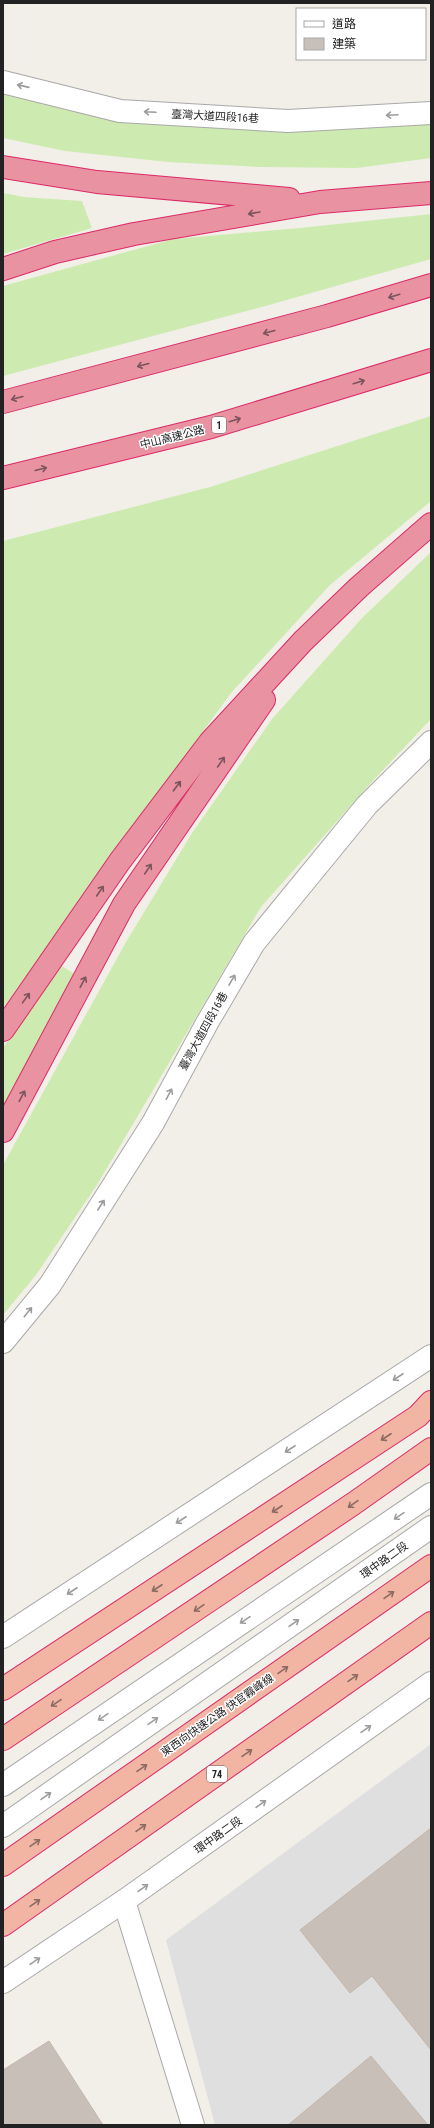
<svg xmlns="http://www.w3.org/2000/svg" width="434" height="2128" viewBox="0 0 434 2128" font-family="'Roboto Condensed','Noto Sans TC',sans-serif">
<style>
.residential{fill:#e0dfdf}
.grass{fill:#cdebb0}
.building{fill:#c7bfb8;stroke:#c4b6ab}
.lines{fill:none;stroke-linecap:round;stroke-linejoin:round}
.minor-casing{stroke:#a9a9a9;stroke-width:24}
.tertiary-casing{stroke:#a9a9a9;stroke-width:24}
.trunk-casing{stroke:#dc2a67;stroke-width:24}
.motorway-casing{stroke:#dc2a67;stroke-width:24}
.minor{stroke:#fff;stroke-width:22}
.tertiary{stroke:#fff;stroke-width:22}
.trunk{stroke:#f2b4a3;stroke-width:22}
.motorway{stroke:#e892a2;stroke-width:22}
.oneway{stroke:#9c9c9c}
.oneway2{stroke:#7b545c}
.oneway3{stroke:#8a6b62}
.labels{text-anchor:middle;stroke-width:3;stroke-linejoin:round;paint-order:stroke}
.shield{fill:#fff;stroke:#646464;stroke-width:1}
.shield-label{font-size:10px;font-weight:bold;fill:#222}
.street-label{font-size:11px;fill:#222;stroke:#fff}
</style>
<rect width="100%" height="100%" fill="#f2efe9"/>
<path class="residential" d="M 431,1744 L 431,2125 L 215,2125 L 166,1940 Z"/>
<path class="grass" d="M 3,94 L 139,122 L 231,129 L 431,124 L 431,158 L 357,168 L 259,167 L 168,162 L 65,151 L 3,138 Z
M 3,193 L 24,197 L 82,201 L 92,228 L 3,254 Z
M 431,214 L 431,259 L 269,305 L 3,376 L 3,286 L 173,239 L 300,228 Z
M 431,416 L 431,501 L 330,585 L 231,693 L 3,1008 L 3,541 L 210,487 Z
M 431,552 L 431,719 L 370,784 L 261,907 L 97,1185 L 36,1275 L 3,1315 L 3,1165 L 126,942 L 192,833 L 272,719 L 362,618 Z
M 60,965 L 75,974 L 3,1109 L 3,1048 Z"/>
<path class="building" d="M 431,1828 L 431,2050 L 372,1976 L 350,1993 L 300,1930 Z
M 49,2041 L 103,2125 L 3,2125 L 3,2070 Z
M 371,2056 L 428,2125 L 288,2125 Z"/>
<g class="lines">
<defs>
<path id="minor" d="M 124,1901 L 193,2125"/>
<path id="tertiary" d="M 3,82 L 120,111 L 288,121 L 431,113
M 3,1342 L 50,1285 L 153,1123 L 207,1023 L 254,943 L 367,805 L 431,742
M 3,1637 L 431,1356
M 3,1785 L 431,1494
M 3,1826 L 431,1527
M 3,1982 L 124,1901 L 431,1683"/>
<path id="trunk" d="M 3,1689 L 418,1416 L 431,1402
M 3,1739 L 353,1504 L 431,1449
M 3,1865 L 431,1566
M 3,1925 L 431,1623"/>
<path id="motorway" d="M 3,167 L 97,182 L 289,199
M 3,269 L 55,252 L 134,234 L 320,202 L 431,193
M 3,402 L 327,316 L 431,285
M 3,478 L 211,427 L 431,360
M 3,1030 L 120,861 L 210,742 L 303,641 L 359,587 L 431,524
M 3,1131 L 124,904 L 264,700"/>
</defs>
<use href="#minor" class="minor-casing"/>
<use href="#tertiary" class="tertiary-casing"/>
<use href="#trunk" class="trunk-casing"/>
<use href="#motorway" class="motorway-casing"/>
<use href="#minor" class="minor"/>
<use href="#tertiary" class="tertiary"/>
<use href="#trunk" class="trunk"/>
<use href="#motorway" class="motorway"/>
</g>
<defs><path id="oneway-shaft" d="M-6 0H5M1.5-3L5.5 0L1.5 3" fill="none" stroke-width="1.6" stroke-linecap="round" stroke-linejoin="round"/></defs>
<g class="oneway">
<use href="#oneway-shaft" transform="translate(23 86) rotate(-167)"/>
<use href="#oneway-shaft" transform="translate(150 112) rotate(-177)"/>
<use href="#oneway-shaft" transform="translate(392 115) rotate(177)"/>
<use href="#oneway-shaft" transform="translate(232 980) rotate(-60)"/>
<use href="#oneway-shaft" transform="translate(169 1094) rotate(-62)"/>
<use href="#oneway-shaft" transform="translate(101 1205) rotate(-57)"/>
<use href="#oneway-shaft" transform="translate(28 1312) rotate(-51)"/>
<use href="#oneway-shaft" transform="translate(398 1377) rotate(147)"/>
<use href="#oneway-shaft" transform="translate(290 1449) rotate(147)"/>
<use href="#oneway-shaft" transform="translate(399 1516) rotate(146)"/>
<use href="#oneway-shaft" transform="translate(181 1520) rotate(147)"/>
<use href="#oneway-shaft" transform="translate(72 1591) rotate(147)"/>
<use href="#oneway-shaft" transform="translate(245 1620) rotate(146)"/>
<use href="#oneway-shaft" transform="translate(294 1623) rotate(-35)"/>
<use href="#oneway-shaft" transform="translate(103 1717) rotate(146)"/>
<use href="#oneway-shaft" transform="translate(153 1721) rotate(-35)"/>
<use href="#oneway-shaft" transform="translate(366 1729) rotate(-35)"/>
<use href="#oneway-shaft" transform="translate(46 1796) rotate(-35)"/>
<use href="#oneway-shaft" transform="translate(261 1804) rotate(-35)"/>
<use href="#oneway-shaft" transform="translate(143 1888) rotate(-35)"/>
<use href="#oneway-shaft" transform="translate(35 1961) rotate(-34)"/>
</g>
<g class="oneway2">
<use href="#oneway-shaft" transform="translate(254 213) rotate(170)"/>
<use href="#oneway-shaft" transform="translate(394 296) rotate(163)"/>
<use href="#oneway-shaft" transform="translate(269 332) rotate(165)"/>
<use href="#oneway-shaft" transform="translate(143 365) rotate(165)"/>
<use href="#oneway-shaft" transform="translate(359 382) rotate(-17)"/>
<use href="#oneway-shaft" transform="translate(17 398) rotate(165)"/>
<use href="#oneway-shaft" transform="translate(235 420) rotate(-17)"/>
<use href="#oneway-shaft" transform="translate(41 469) rotate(-14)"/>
<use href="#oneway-shaft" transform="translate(221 762) rotate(-56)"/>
<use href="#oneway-shaft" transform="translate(177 786) rotate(-53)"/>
<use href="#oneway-shaft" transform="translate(148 869) rotate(-56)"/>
<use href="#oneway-shaft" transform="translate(100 891) rotate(-56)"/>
<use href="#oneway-shaft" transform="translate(83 982) rotate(-62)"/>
<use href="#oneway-shaft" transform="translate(26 998) rotate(-54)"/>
<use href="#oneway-shaft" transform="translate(22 1096) rotate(-62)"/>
</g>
<g class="oneway3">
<use href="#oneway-shaft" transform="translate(386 1437) rotate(147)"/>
<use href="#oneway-shaft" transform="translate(353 1504) rotate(145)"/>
<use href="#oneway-shaft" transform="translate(277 1509) rotate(147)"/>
<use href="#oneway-shaft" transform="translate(157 1588) rotate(147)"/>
<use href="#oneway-shaft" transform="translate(389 1595) rotate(-35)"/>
<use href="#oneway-shaft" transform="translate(199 1608) rotate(146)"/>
<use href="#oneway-shaft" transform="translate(283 1670) rotate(-35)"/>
<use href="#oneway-shaft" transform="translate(353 1678) rotate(-35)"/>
<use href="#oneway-shaft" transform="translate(56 1703) rotate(146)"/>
<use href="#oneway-shaft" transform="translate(247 1753) rotate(-35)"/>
<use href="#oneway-shaft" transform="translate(142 1768) rotate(-35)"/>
<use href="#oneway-shaft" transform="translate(141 1828) rotate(-35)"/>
<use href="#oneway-shaft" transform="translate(35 1843) rotate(-35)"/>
<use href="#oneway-shaft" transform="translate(35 1903) rotate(-35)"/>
</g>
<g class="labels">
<g class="shield">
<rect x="212" y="417" width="14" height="16" rx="3"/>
<rect x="207" y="1766" width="20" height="16" rx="3"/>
</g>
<g class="shield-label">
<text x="219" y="429">1</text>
<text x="217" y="1778">74</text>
</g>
<g class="street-label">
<text transform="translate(215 116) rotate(3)" y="4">臺灣大道四段16巷</text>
<text transform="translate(172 437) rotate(-14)" y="4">中山高速公路</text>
<text transform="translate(203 1031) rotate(-61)" y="4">臺灣大道四段16巷</text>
<text transform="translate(384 1560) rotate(-35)" y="4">環中路二段</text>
<text transform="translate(217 1715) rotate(-35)" y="4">東西向快速公路 快官霧峰線</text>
<text transform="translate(218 1835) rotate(-35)" y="4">環中路二段</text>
</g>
</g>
<rect width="434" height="2128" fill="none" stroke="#222222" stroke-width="8"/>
<rect x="296" y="8" width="130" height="52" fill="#ffffff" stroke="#a7a7a7"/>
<rect x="304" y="21" width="20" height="6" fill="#ffffff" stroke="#a7a7a7"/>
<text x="332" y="28" font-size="12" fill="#222222">道路</text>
<rect x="304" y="38" width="20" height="12" fill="#c7bfb8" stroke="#a7a7a7"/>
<text x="332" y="48" font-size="12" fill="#222222">建築</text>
</svg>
